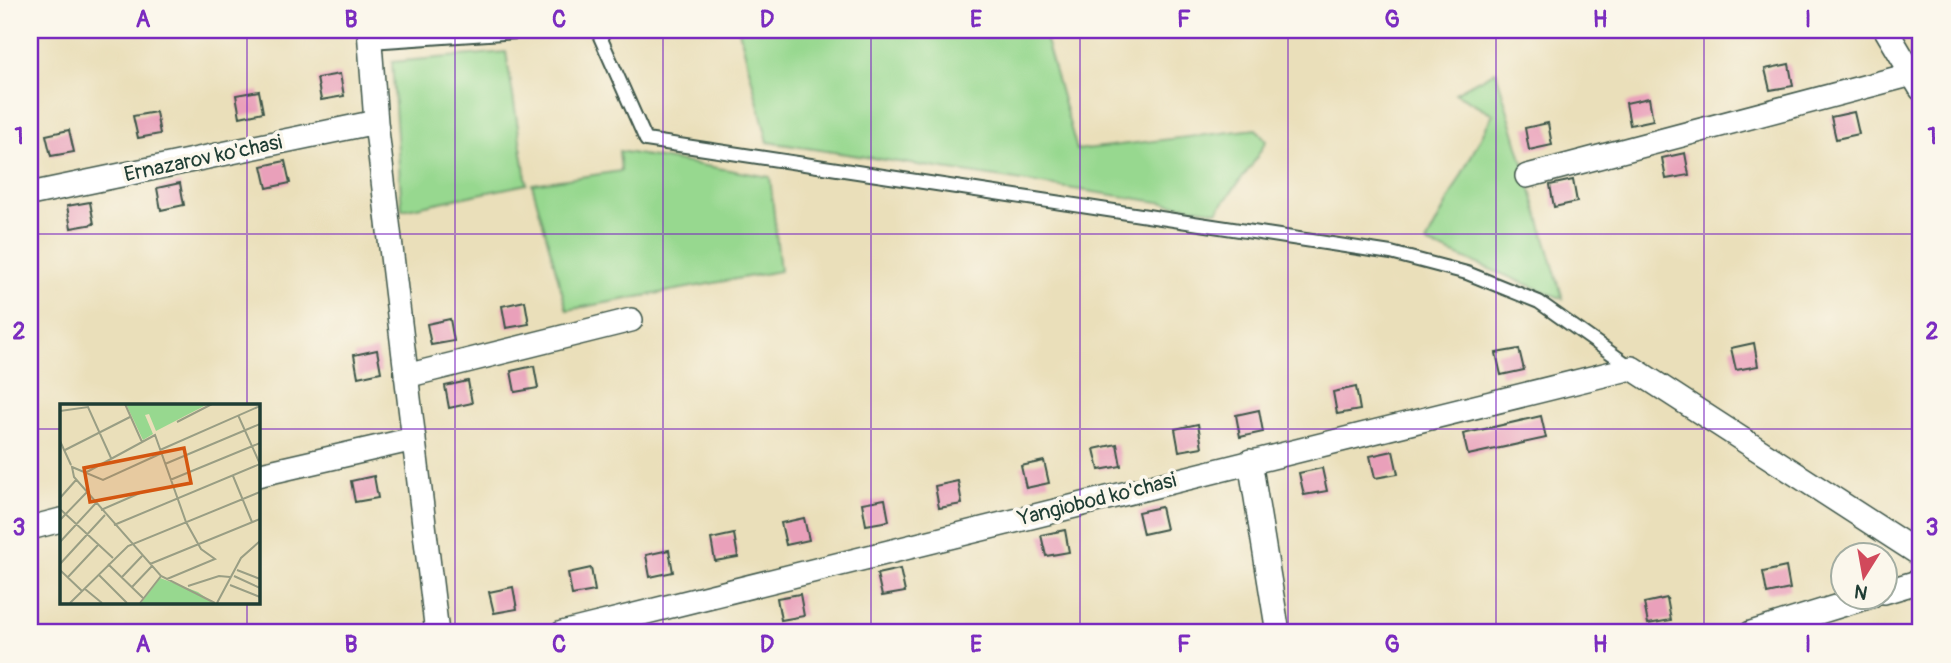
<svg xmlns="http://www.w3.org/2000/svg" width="1951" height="663" viewBox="0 0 1951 663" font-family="Pangolin,sans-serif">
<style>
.green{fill:#97d88f;stroke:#5b8a62;stroke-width:2}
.building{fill:#e9a0ba}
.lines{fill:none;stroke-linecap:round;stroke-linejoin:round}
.lane-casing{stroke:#3d5548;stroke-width:16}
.street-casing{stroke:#3d5548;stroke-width:26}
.lane{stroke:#fff;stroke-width:12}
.street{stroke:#fff;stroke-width:23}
.grid{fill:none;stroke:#7b2cbf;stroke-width:2;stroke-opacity:0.55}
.labels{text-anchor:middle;stroke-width:7;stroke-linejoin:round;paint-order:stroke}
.street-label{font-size:21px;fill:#1f3d34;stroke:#fbf7ec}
.inset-road{fill:none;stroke:#999e84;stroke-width:2}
.view{fill:#d45610;fill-opacity:0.15;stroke:#d45610;stroke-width:3.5}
.inset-edge{fill:none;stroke:#1f3d34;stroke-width:3.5}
.neatline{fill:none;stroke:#7b2cbf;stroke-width:2.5}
.grid-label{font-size:23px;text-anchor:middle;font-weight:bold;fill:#7b2cbf}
</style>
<rect width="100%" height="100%" fill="#fbf7ec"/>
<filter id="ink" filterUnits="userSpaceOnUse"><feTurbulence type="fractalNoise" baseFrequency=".0143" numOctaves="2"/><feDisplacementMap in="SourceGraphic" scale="14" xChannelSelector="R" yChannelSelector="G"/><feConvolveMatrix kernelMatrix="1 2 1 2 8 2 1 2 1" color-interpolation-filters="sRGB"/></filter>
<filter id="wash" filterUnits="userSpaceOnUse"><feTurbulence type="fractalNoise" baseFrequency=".00686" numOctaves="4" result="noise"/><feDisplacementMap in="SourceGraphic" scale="28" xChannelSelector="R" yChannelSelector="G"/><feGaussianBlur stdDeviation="1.57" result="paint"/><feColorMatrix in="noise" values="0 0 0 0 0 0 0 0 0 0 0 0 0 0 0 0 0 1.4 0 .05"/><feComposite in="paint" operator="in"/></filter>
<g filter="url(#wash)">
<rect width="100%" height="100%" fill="#eadfba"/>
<path class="green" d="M 739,30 L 1043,30 L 1077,150 L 1256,129 L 1266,141 L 1252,165 L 1217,211 L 768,142 Z
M 506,52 L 527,184 L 402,210 L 392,62 Z
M 1496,71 L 1563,299 L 1426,243 L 1493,114 L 1455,93 Z
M 619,151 L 770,177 L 780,271 L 567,310 L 532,184 L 621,171 Z"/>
<g id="blocks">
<path class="building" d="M 1789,64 L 1793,86 L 1770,90 L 1765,69 Z
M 340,74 L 344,96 L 321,100 L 317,78 Z
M 259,91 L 263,112 L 240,117 L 236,95 Z
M 1649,98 L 1653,120 L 1630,125 L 1626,103 Z
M 156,112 L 160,134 L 138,138 L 133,116 Z
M 1854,112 L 1859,134 L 1836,139 L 1831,117 Z
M 1548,123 L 1552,145 L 1529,150 L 1525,128 Z
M 69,130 L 74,152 L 51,156 L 46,135 Z
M 1685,153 L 1689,175 L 1666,179 L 1662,158 Z
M 285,161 L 290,183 L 267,188 L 262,166 Z
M 1573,180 L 1577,202 L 1554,207 L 1550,185 Z
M 180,183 L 184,205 L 161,210 L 157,188 Z
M 90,202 L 94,224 L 71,228 L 67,206 Z
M 525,301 L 529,324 L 506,328 L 502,306 Z
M 450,319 L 454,341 L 431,345 L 427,324 Z
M 1754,343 L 1758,366 L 1736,370 L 1731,348 Z
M 1519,349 L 1524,370 L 1501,375 L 1496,353 Z
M 377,350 L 381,372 L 358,377 L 354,355 Z
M 534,366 L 538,388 L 515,392 L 511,371 Z
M 468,381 L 472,403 L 449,408 L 445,386 Z
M 1356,387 L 1360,410 L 1337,414 L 1333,392 Z
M 1259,410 L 1263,432 L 1240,437 L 1236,415 Z
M 1541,416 L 1546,438 L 1468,455 L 1463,434 Z
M 1198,424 L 1202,447 L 1179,451 L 1175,429 Z
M 1117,444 L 1121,466 L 1099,470 L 1094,449 Z
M 1393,451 L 1398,474 L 1375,478 L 1370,456 Z
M 1044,461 L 1049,483 L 1026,488 L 1021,466 Z
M 1322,468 L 1327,491 L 1304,495 L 1299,473 Z
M 374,476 L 378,498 L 355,502 L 351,481 Z
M 958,481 L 962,504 L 939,508 L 935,486 Z
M 885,499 L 889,521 L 866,525 L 862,503 Z
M 1161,507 L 1166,529 L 1143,534 L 1138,512 Z
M 804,518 L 809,540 L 786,545 L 781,523 Z
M 1065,530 L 1069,552 L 1046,556 L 1041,535 Z
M 734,534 L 738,557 L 715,561 L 711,539 Z
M 669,550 L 673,572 L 650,577 L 646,555 Z
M 1786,567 L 1790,589 L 1767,594 L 1763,572 Z
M 591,568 L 595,591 L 572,595 L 568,573 Z
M 900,569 L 905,592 L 882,596 L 877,574 Z
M 513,587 L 517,609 L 494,613 L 489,592 Z
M 800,594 L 804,616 L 781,620 L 777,598 Z
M 1667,598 L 1671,620 L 1648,624 L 1644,603 Z"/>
</g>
</g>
<g filter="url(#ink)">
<use href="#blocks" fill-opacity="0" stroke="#3d5548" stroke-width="2"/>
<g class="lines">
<defs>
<path id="lane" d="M 597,30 L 646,140 L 1391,253 L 1467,273 L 1539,302 L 1632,368
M 370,42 L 547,30"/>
<path id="street" d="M 369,30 L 376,122 L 437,633
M 1886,30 L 1921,89
M 1527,176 L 1913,74
M 30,194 L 376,122
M 406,376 L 631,320
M 1250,461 L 1278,633
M 257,475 L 414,439
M 30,528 L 61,520
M 1884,592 L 1921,581
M 562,633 L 1632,368 L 1921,555
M 1751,633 L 1871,596"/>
</defs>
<use href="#lane" class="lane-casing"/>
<use href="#street" class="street-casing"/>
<use href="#lane" class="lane"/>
<use href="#street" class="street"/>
</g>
</g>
<path class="grid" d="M 247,30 L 247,406M 455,30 L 455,633M 663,30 L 663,633M 871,30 L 871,633M 1080,30 L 1080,633M 1288,30 L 1288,633M 1496,30 L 1496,633M 1704,30 L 1704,633M 30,234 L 1921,234M 30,429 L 61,429M 257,429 L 1921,429M 247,602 L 247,633"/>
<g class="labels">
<g class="street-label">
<text transform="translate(203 158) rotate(-12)" y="7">Ernazarov ko'chasi</text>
<text transform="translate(1097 499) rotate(-14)" y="7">Yangiobod ko'chasi</text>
</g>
</g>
<g transform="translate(60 404)">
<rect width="200" height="200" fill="#eadfba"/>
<path d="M 66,0 L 148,0 L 96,27 L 89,10 L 85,11 L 93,30 L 83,36 ZM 100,174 L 138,188 L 153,199 L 81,199 Z" fill="#97d88f"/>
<path class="inset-road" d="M 65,0 L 82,38M 0,7 L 28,3 L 51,54M 117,18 L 152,0M 0,37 L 11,61M 5,46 L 70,13M 100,46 L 200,2M 102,49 L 43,76 L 12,63 L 14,73 L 101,172 L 155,199M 105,60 L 200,20M 25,69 L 95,31 L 126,118 L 141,145 L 155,155 L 107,175M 173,72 L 192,118M 110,76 L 200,39M 0,94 L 16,76M 0,105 L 53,154M 41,106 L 80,89M 0,116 L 27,88M 54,121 L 200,60 L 178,11M 0,138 L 36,99M 0,160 L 45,111M 48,160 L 84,195M 90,160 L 200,115M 0,166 L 22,187M 177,166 L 200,175M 39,171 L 67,199M 174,172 L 200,184M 8,173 L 38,141M 62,173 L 82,152M 170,181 L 200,193M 128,182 L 159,172 L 170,173M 72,183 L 92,162M 25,185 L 42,199M 10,199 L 68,142 L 200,88M 80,199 L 101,172M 157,199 L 181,154 L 200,137"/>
<path class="view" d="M 124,44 L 131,79 L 30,98 L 24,64 Z"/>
<rect width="200" height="200" class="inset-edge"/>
</g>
<rect width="1951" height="663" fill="none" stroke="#fbf7ec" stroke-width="77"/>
<g transform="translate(1864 576) rotate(191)"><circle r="33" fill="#fbf7ec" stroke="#a3ada2" stroke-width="2"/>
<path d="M0-5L12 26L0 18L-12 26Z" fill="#d1495b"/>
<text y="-10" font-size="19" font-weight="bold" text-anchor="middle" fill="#1f3d34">N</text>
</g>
<rect x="38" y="38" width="1874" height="586" class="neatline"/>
<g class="grid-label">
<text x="143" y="27">A</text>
<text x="351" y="27">B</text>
<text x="559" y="27">C</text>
<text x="767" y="27">D</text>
<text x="976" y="27">E</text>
<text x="1184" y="27">F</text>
<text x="1392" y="27">G</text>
<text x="1600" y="27">H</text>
<text x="1808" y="27">I</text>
<text x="19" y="144">1</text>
<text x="1932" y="144">1</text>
<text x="19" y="339">2</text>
<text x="1932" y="339">2</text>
<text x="19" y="535">3</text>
<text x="1932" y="535">3</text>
<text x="143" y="652">A</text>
<text x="351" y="652">B</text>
<text x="559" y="652">C</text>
<text x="767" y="652">D</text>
<text x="976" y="652">E</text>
<text x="1184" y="652">F</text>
<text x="1392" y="652">G</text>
<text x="1600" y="652">H</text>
<text x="1808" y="652">I</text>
</g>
</svg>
